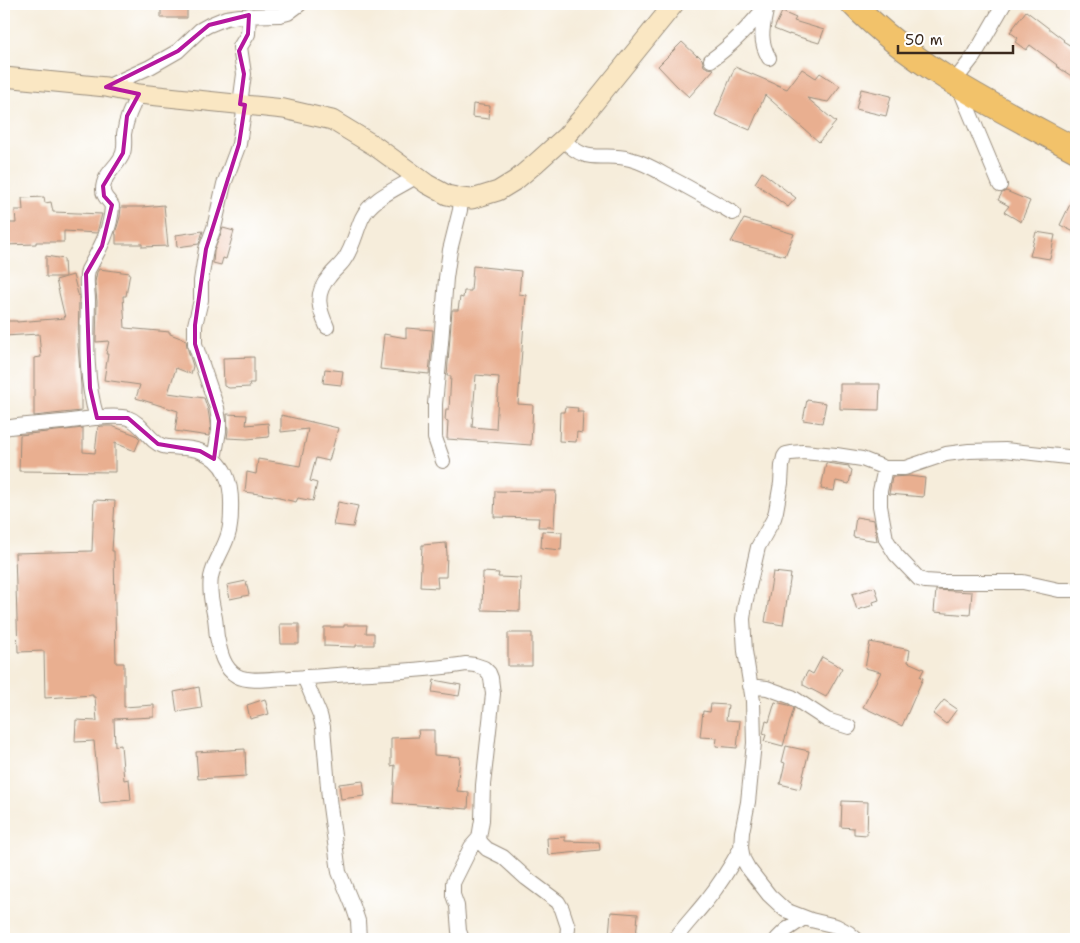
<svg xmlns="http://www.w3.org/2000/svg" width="1080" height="943" viewBox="0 0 1080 943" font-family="'Shantell Sans',sans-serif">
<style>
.building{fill:#e9af90;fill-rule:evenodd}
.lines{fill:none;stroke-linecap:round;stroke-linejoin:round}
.street-casing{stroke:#988c7c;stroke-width:16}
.secondary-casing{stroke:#988c7c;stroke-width:21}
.highway-casing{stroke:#988c7c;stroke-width:26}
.street{stroke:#fff;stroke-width:14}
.secondary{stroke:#fae7c3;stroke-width:19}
.highway{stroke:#f2c26a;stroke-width:24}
.marked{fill:none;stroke:#b5179e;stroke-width:4;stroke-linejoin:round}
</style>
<rect width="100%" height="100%" fill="#fff"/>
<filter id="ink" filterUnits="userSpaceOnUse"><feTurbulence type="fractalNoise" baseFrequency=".02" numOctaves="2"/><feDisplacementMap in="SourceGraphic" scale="10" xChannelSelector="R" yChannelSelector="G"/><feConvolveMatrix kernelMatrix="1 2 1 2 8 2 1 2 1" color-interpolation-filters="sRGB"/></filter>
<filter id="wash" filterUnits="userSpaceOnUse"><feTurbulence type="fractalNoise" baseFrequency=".0096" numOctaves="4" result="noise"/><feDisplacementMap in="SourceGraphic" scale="20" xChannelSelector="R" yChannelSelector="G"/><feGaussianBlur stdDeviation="1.12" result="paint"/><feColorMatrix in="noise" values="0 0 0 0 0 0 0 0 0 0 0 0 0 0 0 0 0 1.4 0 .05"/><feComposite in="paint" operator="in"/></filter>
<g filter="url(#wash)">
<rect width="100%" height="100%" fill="#f6eddb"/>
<g id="blocks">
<path class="building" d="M 161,4 L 187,4 L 187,18 L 161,18 Z
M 1026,11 L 1064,40 L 1063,41 L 1076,49 L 1076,79 L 1056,66 L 1057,65 L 1030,45 L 1026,50 L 1015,42 L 1018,38 L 1010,32 Z
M 782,12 L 796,18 L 794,21 L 824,30 L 819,43 L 789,34 L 789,35 L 774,29 Z
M 682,42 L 697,56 L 698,55 L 702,59 L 704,66 L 708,68 L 714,69 L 689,97 L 677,86 L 658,66 Z
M 735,67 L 787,89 L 802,69 L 816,78 L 820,73 L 840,86 L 828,102 L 807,98 L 836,122 L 819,142 L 765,95 L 750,130 L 715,115 Z
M 861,89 L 891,96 L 886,116 L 856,109 Z
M 473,104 L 490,106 L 489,119 L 472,117 Z
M 762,172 L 796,198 L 788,207 L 755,183 Z
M 1006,191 L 1030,201 L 1021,222 L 1004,212 L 1009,206 L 998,200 L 1002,193 Z
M 1076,192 L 1076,233 L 1060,225 Z
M 44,197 L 45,203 L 51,202 L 53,212 L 102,214 L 97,233 L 64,231 L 64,242 L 36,242 L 36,244 L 4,245 L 4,223 L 16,223 L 15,210 L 23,210 L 22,198 Z
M 164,205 L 168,246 L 142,247 L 142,244 L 116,244 L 116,234 L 115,234 L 120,217 L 121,207 L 142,207 Z
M 744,219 L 794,234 L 785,256 L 731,242 Z
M 223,228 L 234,231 L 226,259 L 223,258 L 221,265 L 213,263 L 214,251 Z
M 203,231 L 199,244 L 177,247 L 176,235 Z
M 1036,232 L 1055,235 L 1050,259 L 1030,256 Z
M 46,256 L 64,259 L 65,277 L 46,277 Z
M 473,266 L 521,271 L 519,294 L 526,295 L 518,404 L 533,405 L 531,445 L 447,439 L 448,421 L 445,420 L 446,409 L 449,409 L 451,376 L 447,376 L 452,310 L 458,310 L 460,297 L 463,298 L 464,291 L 471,291 ZM 476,375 L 499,377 L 496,429 L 472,427 Z
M 99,269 L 130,273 L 126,296 L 123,296 L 125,328 L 170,332 L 170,334 L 186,340 L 187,347 L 193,366 L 191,374 L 176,368 L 168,393 L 204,398 L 208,410 L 210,422 L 209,436 L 175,431 L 178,411 L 136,398 L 140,385 L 104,380 L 108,354 L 106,354 L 109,341 L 96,342 L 97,301 L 95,282 L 97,272 Z
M 73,275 L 79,298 L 78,345 L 81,386 L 81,411 L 34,416 L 34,358 L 41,357 L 39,334 L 4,336 L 4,321 L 17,321 L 17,322 L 65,318 L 56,280 Z
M 406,328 L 433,330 L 429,374 L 380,369 L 384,334 L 406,338 Z
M 254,357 L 254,383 L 249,383 L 250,387 L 229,388 L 224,386 L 223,358 Z
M 325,369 L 343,371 L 341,385 L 323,383 Z
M 840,384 L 880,384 L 879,410 L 840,409 Z
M 807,400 L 826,403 L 822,423 L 803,420 Z
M 565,407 L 578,408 L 577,412 L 583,412 L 582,433 L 577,432 L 576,442 L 559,441 L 560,412 L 564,412 Z
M 227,414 L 247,415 L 246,425 L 268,423 L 269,437 L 247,439 L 227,438 L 228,431 Z
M 281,415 L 338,428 L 329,461 L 316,458 L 310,481 L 317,483 L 313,501 L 298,498 L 296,502 L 279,498 L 280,497 L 245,492 L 247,472 L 256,474 L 258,459 L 300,466 L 308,429 L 281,432 Z
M 102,426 L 112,426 L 136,435 L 140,439 L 135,451 L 115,443 L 115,472 L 19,471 L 20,435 L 83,428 L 83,452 L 95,453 L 98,427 Z
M 826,463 L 849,466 L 849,468 L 852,470 L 849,484 L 836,481 L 834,491 L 821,489 Z
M 908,476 L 925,478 L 923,497 L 889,494 L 892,477 Z
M 495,491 L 540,492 L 540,491 L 556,491 L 554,527 L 538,527 L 539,518 L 494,517 Z
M 94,500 L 115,501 L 112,551 L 114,551 L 116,663 L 124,663 L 124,707 L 154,705 L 154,717 L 114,719 L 115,746 L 121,745 L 124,780 L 129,779 L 131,800 L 100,803 L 94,741 L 75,742 L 76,720 L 97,721 L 95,697 L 93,697 L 93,695 L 45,698 L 44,651 L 18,652 L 15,553 L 92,551 Z
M 338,502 L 358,506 L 353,527 L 333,525 Z
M 856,517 L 874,520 L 877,541 L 853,537 Z
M 542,531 L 562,532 L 561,550 L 541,548 Z
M 446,543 L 447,554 L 446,577 L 437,577 L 438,588 L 420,587 L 422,545 Z
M 483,572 L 499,573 L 498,577 L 521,578 L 520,611 L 482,610 Z
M 773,572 L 791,574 L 783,625 L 765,622 Z
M 246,581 L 249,595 L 230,599 L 227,585 Z
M 875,587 L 879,600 L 873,602 L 874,605 L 857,610 L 852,594 Z
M 936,590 L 972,592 L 970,615 L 934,612 Z
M 280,624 L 299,624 L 299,644 L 281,644 Z
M 344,625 L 367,625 L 366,633 L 374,633 L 374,645 L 356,645 L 356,647 L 324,646 L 324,627 L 344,627 Z
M 508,633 L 532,633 L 532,666 L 508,666 Z
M 870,642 L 910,650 L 908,662 L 924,669 L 920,677 L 923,678 L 902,726 L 863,707 L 881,672 L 865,668 Z
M 822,657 L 842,668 L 826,697 L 803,685 L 803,680 L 808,671 L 813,674 Z
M 434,680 L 461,685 L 459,696 L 432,692 Z
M 199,687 L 202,708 L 177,712 L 174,692 Z
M 265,699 L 269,714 L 250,719 L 247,705 Z
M 944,700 L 957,709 L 946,724 L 933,714 Z
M 775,702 L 788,705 L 794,708 L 783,746 L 764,741 L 766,735 L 763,734 L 766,721 L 769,722 Z
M 711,704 L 728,705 L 726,720 L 740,721 L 737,748 L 716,746 L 717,738 L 700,737 L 703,711 L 710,712 Z
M 418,730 L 434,730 L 434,755 L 460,757 L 457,791 L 469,792 L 468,809 L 393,803 L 395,765 L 391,766 L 391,738 L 419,737 Z
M 786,746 L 809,751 L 800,789 L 780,784 L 785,763 L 782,762 Z
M 245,749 L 246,776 L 198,779 L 196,752 Z
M 363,781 L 365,796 L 341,799 L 339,784 Z
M 842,801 L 868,802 L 867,835 L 854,834 L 854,828 L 841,827 Z
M 565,837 L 565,841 L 599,842 L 600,850 L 548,855 L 547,838 Z
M 611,912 L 638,914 L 636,937 L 609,935 Z"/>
</g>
</g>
<g filter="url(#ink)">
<use href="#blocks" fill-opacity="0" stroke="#988c7c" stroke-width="1"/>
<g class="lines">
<defs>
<path id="street" d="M 767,6 C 763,26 758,39 769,58
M 711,60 C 733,45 750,25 768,4
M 953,83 L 974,56 L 1004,4
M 106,87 L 150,67 L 178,51 L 200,30 L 209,25 L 226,18 L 240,16 L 280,15 L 288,13 L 300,4
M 959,87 L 1000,185
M 240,104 L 244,74 L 240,47 L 248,34 L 249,15
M 563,139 C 588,167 601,151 630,159 C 642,162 655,169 665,175 C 688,187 711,200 733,213
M 327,327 C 319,309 314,294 329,277 C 333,271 340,266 344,260 C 353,248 356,231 362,218 C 372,197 399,188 417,176
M 97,418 C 85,380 87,340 88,301 C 88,291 85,280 88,270 C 99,250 111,230 112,206 C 109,200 103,197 103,190 C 103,173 119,166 123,153 C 125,147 124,140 124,134 C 126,119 131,107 139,94
M 4,428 C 26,424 49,424 71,421 C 87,419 113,414 128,418 C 143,423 149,442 163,446 C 175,449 188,446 200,451 C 226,461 232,483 231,509 C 231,518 231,526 228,535 C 224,549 214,562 211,577 C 209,591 212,604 215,618 C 216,624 216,630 217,637 C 220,651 223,668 237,676 C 250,683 274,678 289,678 C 317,677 344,674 372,673 C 403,671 435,669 466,664 L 475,665 L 484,668 L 489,673 L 491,678 L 493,694 L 483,785 L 482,820 L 479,838 L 481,843 L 487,849 L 503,857 L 526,878 L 558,902 L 562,909 L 568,927 L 567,939
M 214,459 L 219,431 L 219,421 L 217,408 L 195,344 L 195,325 L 201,300 L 201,281 L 206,249 L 214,228 L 224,184 L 239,144 L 245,105
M 443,461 L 435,438 L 435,404 L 441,343 L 446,278 L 450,250 L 460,210 L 461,198
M 885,468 L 880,491 L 880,506 L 886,539 L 896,555 L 919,579 L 925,581 L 941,582 L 1023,582 L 1059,590 L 1076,590
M 304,677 L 320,715 L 323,727 L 329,799 L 339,872 L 353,906 L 358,921 L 359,939
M 750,686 L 767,688 L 792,697 L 827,720 L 849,727
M 462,939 L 459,931 L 457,906 L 453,895 L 453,883 L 471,847 L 479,838
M 675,939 C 685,925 697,913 707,900 C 720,884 731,866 741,848
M 777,939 L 786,930 L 804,918
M 856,939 L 849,933 L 836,926 L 811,920 L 785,910 L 769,895 L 748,868 L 743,859 L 741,848 L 742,832 L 748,802 L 754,743 L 753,701 L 745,651 L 743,619 L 745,604 L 758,547 L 774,518 L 776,511 L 781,483 L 782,466 L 784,457 L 786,454 L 791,453 L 803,452 L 836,455 L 862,459 L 885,468 L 905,468 L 946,454 L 969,451 L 1005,450 L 1076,458"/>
<path id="secondary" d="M 4,77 L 106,87 L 139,94 L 284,109 L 332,120 L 375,146 L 427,184 L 447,195 L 461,198 L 472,199 L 498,191 L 516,180 L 536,163 L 566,136 L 581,119 L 674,4"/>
<path id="highway" d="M 853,4 C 916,69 998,108 1076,150"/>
</defs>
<use href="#street" class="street-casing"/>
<use href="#secondary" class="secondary-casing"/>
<use href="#highway" class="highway-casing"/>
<use href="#street" class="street"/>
<use href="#secondary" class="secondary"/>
<use href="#highway" class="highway"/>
</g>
</g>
<path class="marked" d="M 249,15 L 248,34 L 239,51 L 244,74 L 240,104 L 245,105 L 239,144 L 206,249 L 195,325 L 195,344 L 219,421 L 214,459 L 200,451 L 158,444 L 128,418 L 97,418 L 90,388 L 86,274 L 102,246 L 112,205 L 104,196 L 103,186 L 123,153 L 127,116 L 139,94 L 106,87 L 178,51 L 209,25 Z"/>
<rect width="1080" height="943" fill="none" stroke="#fff" stroke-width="20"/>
<path d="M898 45v8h115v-8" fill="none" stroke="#3b2a1e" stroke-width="2.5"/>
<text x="905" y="45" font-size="15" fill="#3b2a1e" stroke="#ffffff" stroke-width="4" paint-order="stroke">50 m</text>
</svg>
